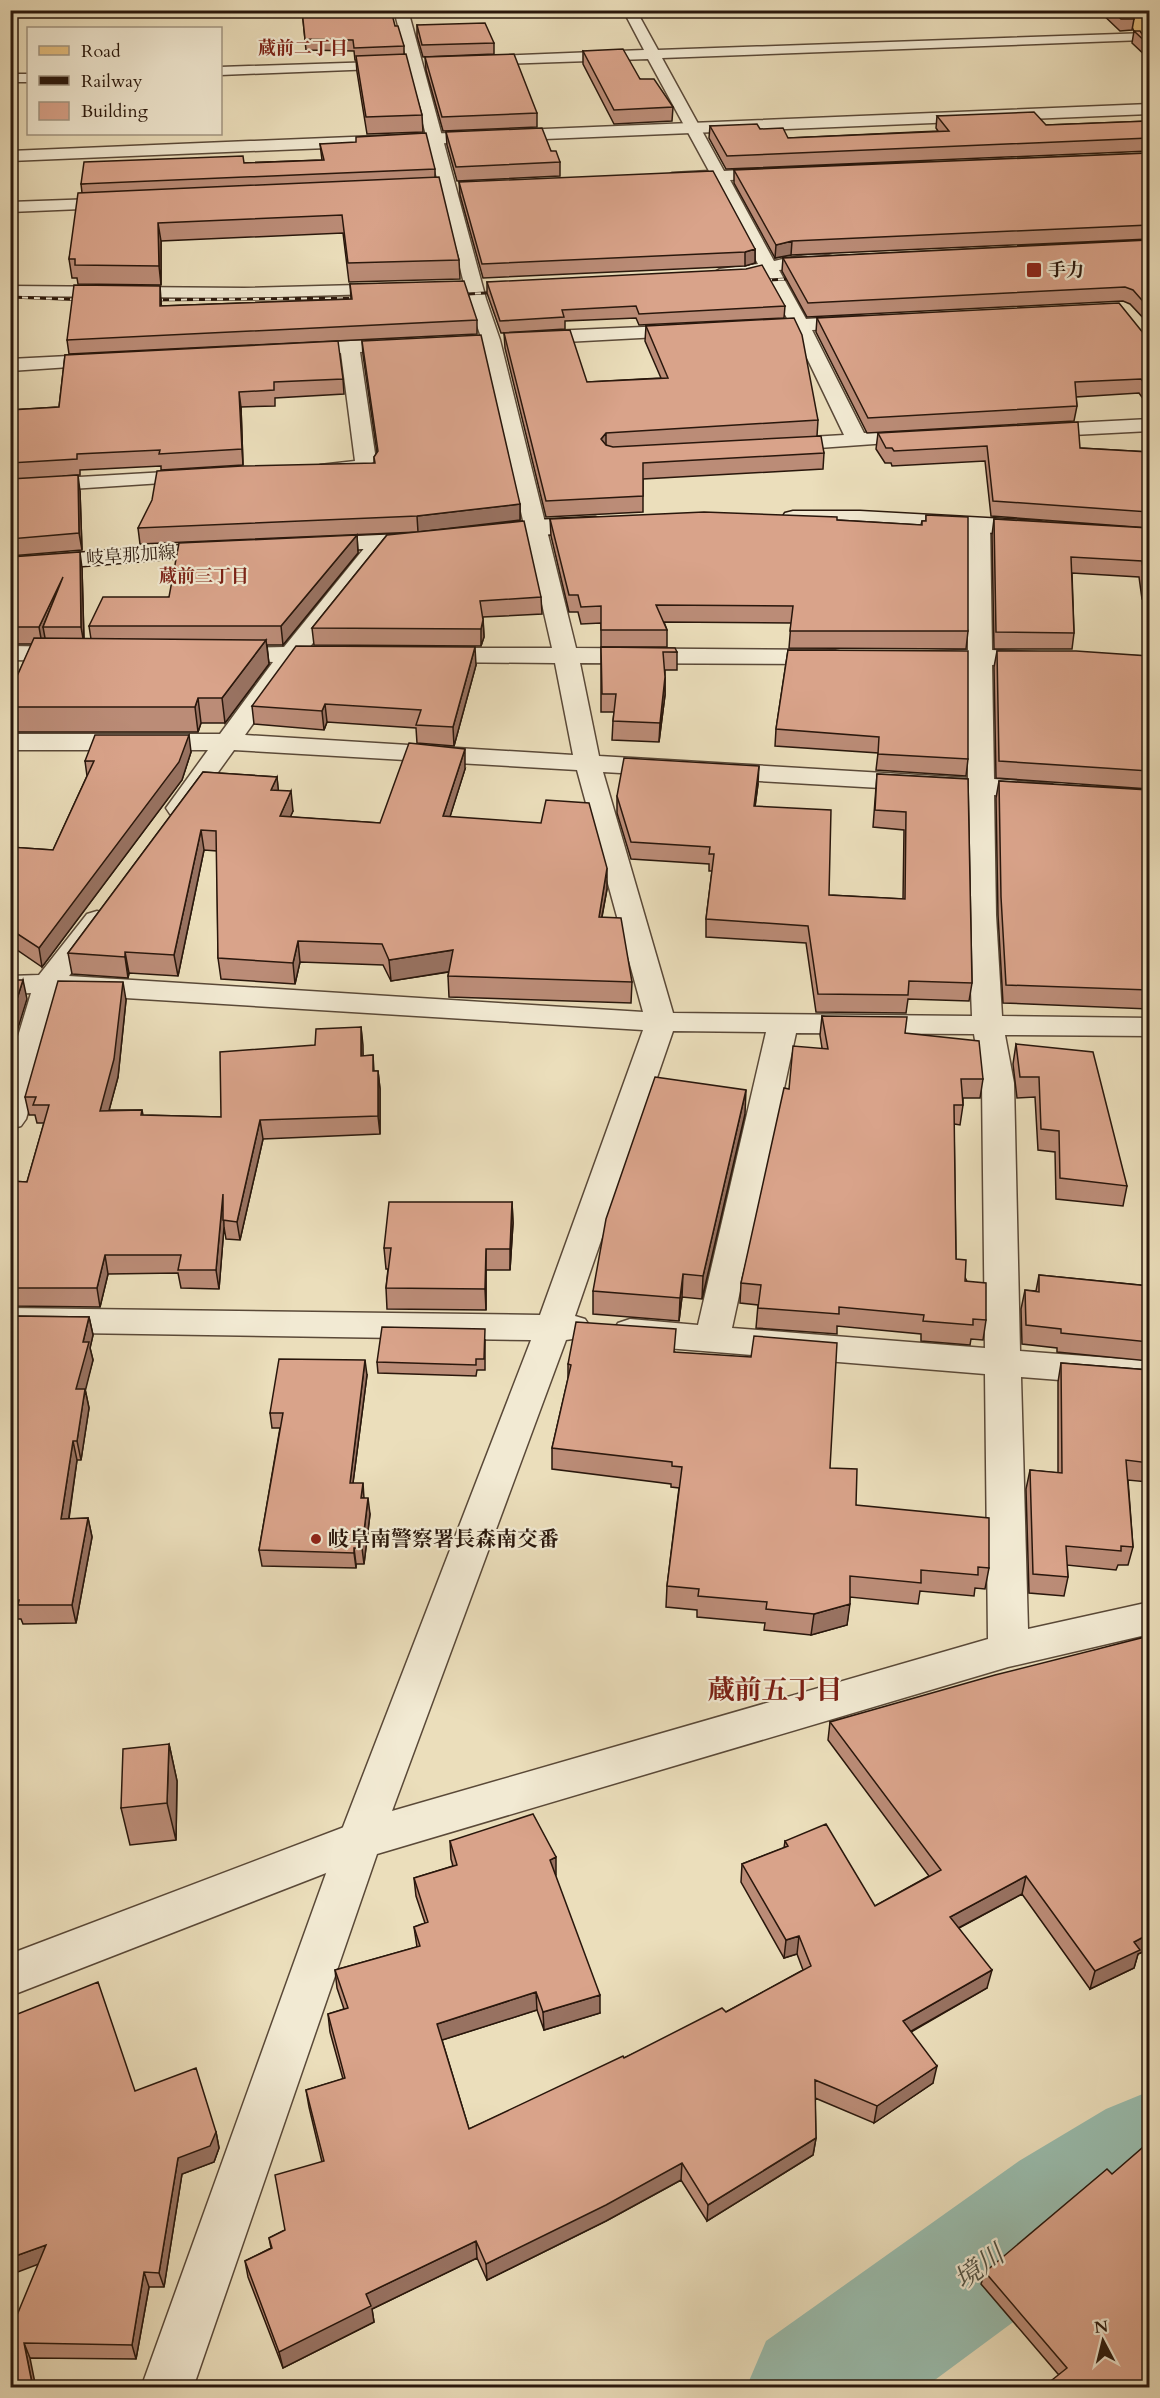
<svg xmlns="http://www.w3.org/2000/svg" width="1160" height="2398" viewBox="0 0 1160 2398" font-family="Cardo,'Noto Serif JP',serif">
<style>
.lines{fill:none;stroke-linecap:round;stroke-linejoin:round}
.river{fill:#99bcad;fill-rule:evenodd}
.minor-casing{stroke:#5a4938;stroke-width:3}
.tertiary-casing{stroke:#5a4938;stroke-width:3}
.secondary-casing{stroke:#29170c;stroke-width:3}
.primary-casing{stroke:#29170c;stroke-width:3}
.minor{fill:#f2ead3;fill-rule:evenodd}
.tertiary{fill:#f2ead3;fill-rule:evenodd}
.secondary{fill:#f2ead3;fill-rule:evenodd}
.primary{fill:#e6bf7e;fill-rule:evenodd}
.rail-casing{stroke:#29170c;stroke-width:3}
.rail{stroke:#f2ead3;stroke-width:2;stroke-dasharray:6;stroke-linecap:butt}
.wall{fill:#bb8c77;stroke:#29170c;stroke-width:1.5}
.shaded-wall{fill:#987261;stroke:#29170c;stroke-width:1.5}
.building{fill:#d9a38a;stroke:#29170c;stroke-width:1.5}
.poi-dot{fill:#8f2418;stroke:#f2ead3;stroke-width:2}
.labels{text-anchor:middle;stroke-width:4.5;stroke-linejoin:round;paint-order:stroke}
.far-neighbourhood-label{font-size:18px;font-weight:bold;fill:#7a1f14;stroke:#f2ead3}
.far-poi-label{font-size:18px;font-weight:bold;fill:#29170c;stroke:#f2ead3;text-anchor:start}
.far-street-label{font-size:18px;fill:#29170c;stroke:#f2ead3}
.poi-label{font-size:21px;font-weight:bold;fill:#29170c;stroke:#f2ead3;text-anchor:start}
.near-neighbourhood-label{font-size:27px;font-weight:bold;fill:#7a1f14;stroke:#f2ead3}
.near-water-label{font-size:27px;font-style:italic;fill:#505144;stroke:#f2ead3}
</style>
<rect width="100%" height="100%" fill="#ebdebb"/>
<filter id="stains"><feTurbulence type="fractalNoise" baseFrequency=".00333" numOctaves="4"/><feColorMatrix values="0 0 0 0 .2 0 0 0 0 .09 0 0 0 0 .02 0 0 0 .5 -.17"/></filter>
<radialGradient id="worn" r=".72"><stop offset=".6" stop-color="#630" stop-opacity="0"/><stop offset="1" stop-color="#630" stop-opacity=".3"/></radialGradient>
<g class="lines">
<path class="river" d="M 1150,2091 L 1150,2224 L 1109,2251 L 924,2388 L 746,2388 L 766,2341 L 1019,2161 L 1106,2109 Z"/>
<defs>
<path id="minor" d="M 10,10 L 51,10 L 45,14 L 10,16 Z
M 394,10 L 408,10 L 486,299 L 500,340 L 576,648 L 833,650 L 842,652 L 845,657 L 842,662 L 833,664 L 580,663 L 599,756 L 968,778 L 968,665 L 914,662 L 911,657 L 914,652 L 968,650 L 968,524 L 971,519 L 987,519 L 990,524 L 992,650 L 1049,653 L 1052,658 L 1049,663 L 992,665 L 994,779 L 1052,784 L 1056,790 L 1052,796 L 1043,798 L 994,795 L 996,915 L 1002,1016 L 1150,1018 L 1150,1036 L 1005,1035 L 1014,1083 L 1020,1351 L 1150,1361 L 1150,1387 L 1021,1377 L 1028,1629 L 1150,1602 L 1150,1634 L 1008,1667 L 377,1854 L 193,2388 L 141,2388 L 338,1840 L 531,1340 L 10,1332 L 10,1308 L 540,1315 L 643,1030 L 60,994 L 26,1119 L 21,1126 L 10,1129 L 10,1063 L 31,993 L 10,994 L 10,976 L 39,975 L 87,914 L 97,911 L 107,914 L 111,920 L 69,976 L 643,1012 L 577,770 L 234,750 L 188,814 L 179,816 L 170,814 L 166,808 L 208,750 L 10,750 L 10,734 L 220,734 L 273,662 L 215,659 L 212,654 L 215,649 L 284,647 L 370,541 L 386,541 L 389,546 L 309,648 L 344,650 L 347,655 L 344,660 L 297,662 L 245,735 L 573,755 L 555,663 L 431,662 L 422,660 L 419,655 L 422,650 L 431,648 L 552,648 L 482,340 L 468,299 L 408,65 L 402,68 L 220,75 L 220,67 L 407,61 ZM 603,772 L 968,793 L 968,915 L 972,1016 L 673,1013 ZM 673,1031 L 766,1032 L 698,1325 L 630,1319 L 618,1323 L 612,1332 L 618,1341 L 630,1345 L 985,1374 L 988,1639 L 392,1811 L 566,1340 L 585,1337 L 591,1328 L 585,1319 L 575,1316 ZM 796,1033 L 974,1034 L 982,1083 L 985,1348 L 732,1328 Z
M 623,10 L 636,10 L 658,50 L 1149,33 L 1150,38 L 1144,40 L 662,58 L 724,171 L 779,168 L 787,173 L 779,178 L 730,180 L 774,261 C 787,258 829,249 838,260 L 829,265 L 779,270 L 806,319 L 860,316 L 869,322 L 860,328 L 812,330 L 864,433 L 923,430 L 930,432 L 933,436 L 930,440 L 777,451 L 770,449 L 767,445 L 770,441 L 777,439 L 844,435 L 794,331 L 752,334 L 743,328 L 752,322 L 788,320 L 763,274 C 750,277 721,286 711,274 L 720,269 L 758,264 L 714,181 L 672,183 L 664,178 L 672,173 L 709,171 L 648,59 L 471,65 L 464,61 L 471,57 L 644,50 Z
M 10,74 L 28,74 L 28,82 L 10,82 Z
M 123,198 L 129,199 L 131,203 L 129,207 L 10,212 L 10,202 Z
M 396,284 L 405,289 L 402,293 L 244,298 L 10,296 L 10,286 L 244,288 Z
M 689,325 L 698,331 L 696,335 L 528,344 L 519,338 L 528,332 Z
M 407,338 L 414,340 L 416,344 L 414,348 L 360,352 L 377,467 L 373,471 L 366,473 L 320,473 L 316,469 L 320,465 L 355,461 L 341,353 L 294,356 L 284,350 L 294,344 Z
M 108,354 L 118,360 L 115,364 L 10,371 L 10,359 Z
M 1150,419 L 1150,431 L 1034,437 L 1027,435 L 1024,431 L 1027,427 L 1034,425 Z
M 201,470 L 208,472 L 212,476 L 208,480 L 10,493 L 10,481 Z
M 10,646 L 74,647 L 83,649 L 86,654 L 83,659 L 74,661 L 10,660 Z"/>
<path id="tertiary" d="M 1150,104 L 1150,114 L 10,161 L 10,151 Z
M 360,1821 L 375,1826 L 382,1840 L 375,1854 L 10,1996 L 10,1954 Z"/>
<path id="secondary" d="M 793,511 L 860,511 L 1039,521 L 1047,523 L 1050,528 L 1047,533 L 1039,535 L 785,523 L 782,518 L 785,513 Z
M 595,517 L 603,519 L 606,524 L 603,529 L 482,541 L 474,539 L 471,534 L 474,529 L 482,527 L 535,520 Z
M 425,533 L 433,535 L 436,540 L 433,545 L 312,552 L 304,550 L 301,545 L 304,540 L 312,538 Z
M 221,542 L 229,544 L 232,549 L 229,554 L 10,572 L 10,558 Z"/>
<path id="primary" d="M 1124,10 L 1137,10 L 1150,33 L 1150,51 L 1143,47 Z"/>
</defs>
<use href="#minor" class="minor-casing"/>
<use href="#tertiary" class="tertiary-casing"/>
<use href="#secondary" class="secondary-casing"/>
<use href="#primary" class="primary-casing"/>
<use href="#minor" class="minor"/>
<use href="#tertiary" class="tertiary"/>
<use href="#secondary" class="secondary"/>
<use href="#primary" class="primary"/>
<defs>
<path id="rail" d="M 754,281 L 802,278
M 451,295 L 502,292
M 10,297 L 88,300
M 145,300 L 367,298"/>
</defs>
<use href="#rail" class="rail-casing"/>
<use href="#rail" class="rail"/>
</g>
<path class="wall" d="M 302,10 L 395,26 L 404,46 L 404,54 L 422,115 L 423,132 L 367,134 L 357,72 L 356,60 L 355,60 L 354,51 L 306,50 Z
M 1098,10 L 1130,10 L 1134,19 L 1132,30 L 1120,31 Z
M 1140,10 L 1149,10 L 1149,28 Z
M 417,25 L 494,43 L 494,54 L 423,57 L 417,36 Z
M 1134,31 L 1144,37 L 1149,39 L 1149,59 L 1132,43 Z
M 583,51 L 640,79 L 673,107 L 672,121 L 614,124 L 583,64 Z
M 425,57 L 537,113 L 537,127 L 443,131 L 426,70 Z
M 937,116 L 1046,125 L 1149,121 L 1149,151 L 726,169 L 709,138 L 710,126 L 760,129 L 788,138 L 938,131 L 936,128 Z
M 446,132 L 551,151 L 560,162 L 560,176 L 457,181 L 447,145 Z
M 320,144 L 435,169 L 435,177 L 459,260 L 460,279 L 349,282 L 343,233 L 161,241 L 161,285 L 78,284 L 77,278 L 72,278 L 69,259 L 82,193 L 81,184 L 244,163 L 322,160 Z
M 1149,153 L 1149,239 L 791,255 L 775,258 L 734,183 L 734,170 Z
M 459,182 L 755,249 L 755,263 L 745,266 L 483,278 L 460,195 Z
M 1149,240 L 1149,332 L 1146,321 L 1130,304 L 1123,301 L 807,317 L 782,271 L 783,258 Z
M 487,282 L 785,306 L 784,318 L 639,325 L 636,318 L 565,321 L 565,329 L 501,333 L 487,293 Z
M 350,284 L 477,320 L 477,334 L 69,354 L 67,340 L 161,300 L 161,306 L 351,299 Z
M 817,318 L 1144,334 L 1149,335 L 1149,407 L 1139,393 L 1076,397 L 1077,406 L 1074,421 L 867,433 L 816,332 Z
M 646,326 L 818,420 L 817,436 L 824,453 L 823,469 L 643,479 L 643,512 L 546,517 L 505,348 L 504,333 L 587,382 L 661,378 L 645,341 Z
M 362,341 L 520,504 L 520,520 L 418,532 L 140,544 L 138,528 L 374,463 L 374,457 L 377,453 L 363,355 Z
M 65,355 L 343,379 L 344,394 L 275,398 L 275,406 L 241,407 L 243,465 L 161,470 L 161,466 L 80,470 L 80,475 L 64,476 L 80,491 L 82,550 L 10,556 L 10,410 L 59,407 Z
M 878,433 L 1080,448 L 1149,452 L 1149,528 L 991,516 L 985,461 L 892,466 L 891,463 L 885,463 L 876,449 Z
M 926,515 L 968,631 L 966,649 L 789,648 L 791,623 L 664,622 L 667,630 L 667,647 L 601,647 L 601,623 L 581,624 L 578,612 L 569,612 L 551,536 L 550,519 L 837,520 L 921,525 L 922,521 L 926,521 Z
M 994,519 L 1149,528 L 1149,599 L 1142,599 L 1139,577 L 1072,573 L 1074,633 L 1072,649 L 994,649 L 992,535 Z
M 357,535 L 358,553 L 283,645 L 267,645 L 269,664 L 225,723 L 201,723 L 198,732 L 10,732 L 10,692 L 32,644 L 10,644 L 10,557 L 82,568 L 84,639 L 91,639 L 89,626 L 169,597 Z
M 387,535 L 541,597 L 542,614 L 483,617 L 484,637 L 481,646 L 314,645 L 312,628 Z
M 601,647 L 677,652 L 677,670 L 665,670 L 665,695 L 659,742 L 612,740 L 613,721 L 614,712 L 601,712 Z
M 788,650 L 968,759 L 966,776 L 876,770 L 878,753 L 775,746 L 776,729 Z
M 997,651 L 1149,656 L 1149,789 L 996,778 L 994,667 Z
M 476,665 L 454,746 L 417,743 L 416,728 L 327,722 L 324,730 L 254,724 L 252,706 Z
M 191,752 L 182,780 L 42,967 L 10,945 L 10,847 L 53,850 L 87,776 L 85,761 Z
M 465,769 L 450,816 L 607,889 L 602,917 L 632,982 L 631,1003 L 449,997 L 448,976 L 449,972 L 391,981 L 383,965 L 300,962 L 295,984 L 221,979 L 218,958 L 217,851 L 204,850 L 178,976 L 129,973 L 128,978 L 72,974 L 68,953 L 203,772 L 277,777 L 278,790 L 293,811 L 290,817 L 380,823 Z
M 877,774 L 968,779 L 972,983 L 969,1001 L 908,999 L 906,1013 L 816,1012 L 806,943 L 706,937 L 706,919 L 712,871 L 709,871 L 709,864 L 631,859 L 617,813 L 617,796 L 758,784 L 755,806 L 829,895 L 903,899 L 904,830 L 873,827 Z
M 999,781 L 1149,790 L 1149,1009 L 1003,1003 L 998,915 L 996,798 Z
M 126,1000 L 118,1077 L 109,1110 L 142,1110 L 143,1115 L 221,1117 L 315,1045 L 361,1027 L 363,1056 L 373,1055 L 374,1071 L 378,1071 L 380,1089 L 380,1134 L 263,1139 L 240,1240 L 226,1239 L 224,1227 L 219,1289 L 181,1288 L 178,1273 L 108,1274 L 100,1307 L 10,1306 L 10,1181 L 27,1182 L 44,1123 L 37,1123 L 35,1115 L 29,1115 L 25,1097 Z
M 822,1016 L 905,1033 L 983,1079 L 980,1098 L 963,1098 L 963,1105 L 960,1125 L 954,1124 L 956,1259 L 986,1320 L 983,1340 L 971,1339 L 970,1345 L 921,1341 L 921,1334 L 837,1326 L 837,1334 L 756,1328 L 758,1305 L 740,1303 L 741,1283 L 789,1089 L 822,1048 L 820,1035 Z
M 1016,1044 L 1127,1186 L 1123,1206 L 1056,1199 L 1055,1152 L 1038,1150 L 1035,1097 L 1017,1098 L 1013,1064 Z
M 745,1114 L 702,1299 L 682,1297 L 679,1321 L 593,1314 L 593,1291 Z
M 512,1202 L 513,1223 L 510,1270 L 486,1270 L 486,1310 L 387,1309 L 386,1288 L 388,1269 L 386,1269 L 384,1248 Z
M 1039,1275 L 1149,1286 L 1149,1361 L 1057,1352 L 1057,1348 L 1022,1344 L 1021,1309 L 1025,1290 L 1036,1291 Z
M 10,1316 L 89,1317 L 93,1335 L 90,1348 L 93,1360 L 85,1389 L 89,1408 L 81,1460 L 77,1460 L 69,1519 L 88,1518 L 92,1537 L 76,1623 L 23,1624 L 21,1619 L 10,1619 Z
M 485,1340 L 485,1370 L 477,1370 L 476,1376 L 378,1373 L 377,1362 Z
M 675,1352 L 830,1468 L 856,1505 L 989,1568 L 985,1589 L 975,1588 L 974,1596 L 920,1591 L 918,1604 L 850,1597 L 847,1625 L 811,1635 L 764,1630 L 765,1623 L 697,1617 L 697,1610 L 666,1607 L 667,1586 L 679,1488 L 671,1487 L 671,1484 L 552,1469 L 552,1448 L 568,1379 L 568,1364 Z
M 1061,1363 L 1149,1370 L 1149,1478 L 1148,1482 L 1128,1480 L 1133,1547 L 1128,1565 L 1118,1565 L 1116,1570 L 1067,1565 L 1068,1577 L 1064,1596 L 1029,1593 L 1026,1489 L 1030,1470 L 1058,1473 L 1058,1382 Z
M 367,1375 L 353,1483 L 364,1498 L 370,1514 L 364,1564 L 356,1564 L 356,1568 L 262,1566 L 259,1550 L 280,1428 L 272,1428 L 270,1413 Z
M 1149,1636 L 1149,1949 L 1138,1954 L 1134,1968 L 1090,1989 L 1022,1894 L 959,1928 L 987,1988 L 911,2032 L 933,2083 L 874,2123 L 815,2098 L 816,2138 L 813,2155 L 707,2221 L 681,2180 L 606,2221 L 487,2280 L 477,2258 L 372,2309 L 374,2322 L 283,2368 L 248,2277 L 245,2261 L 271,2248 L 269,2238 L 285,2230 L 322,2162 L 309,2107 L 306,2090 L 343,2079 L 330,2032 L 328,2014 L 344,2009 L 337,1988 L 335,1970 L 417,1947 L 414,1927 L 425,1923 L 416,1896 L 414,1878 L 453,1866 L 451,1859 L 450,1841 L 556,1875 L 555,1875 L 600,2013 L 544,2030 L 537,2010 L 442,2040 L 469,2129 L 624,2058 L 726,2012 L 803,1970 L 797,1954 L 784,1958 L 741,1882 L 742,1864 L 784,1848 L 785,1841 L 875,1906 L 929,1876 L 828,1740 L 830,1722 Z
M 169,1744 L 177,1781 L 176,1840 L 130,1845 L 121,1808 Z
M 135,2091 L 216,2132 L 219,2148 L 214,2162 L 182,2174 L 164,2287 L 149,2287 L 136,2359 L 30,2358 L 10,2388 L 38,2265 Z
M 1112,2174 L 1149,2388 L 1058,2374 L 981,2284 L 985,2272 Z"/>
<path class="shaded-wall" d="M 158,223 L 161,241 L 161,285 L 159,266 Z
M 792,241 L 791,255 L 775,258 L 776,245 Z
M 755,249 L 755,263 L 745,266 L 745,252 Z
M 160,286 L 161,300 L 162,320 L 160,306 Z
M 239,392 L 241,407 L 243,465 L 242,449 Z
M 606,433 L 606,449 L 601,439 Z
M 78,475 L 80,491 L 82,550 L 79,533 Z
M 520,504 L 520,520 L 418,532 L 417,516 Z
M 357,535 L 358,553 L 283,645 L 281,626 Z
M 80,552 L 82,568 L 84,644 L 81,627 Z
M 63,577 L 43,627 L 45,638 L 42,644 L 39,627 Z
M 483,620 L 484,637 L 481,646 L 481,629 Z
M 266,640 L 269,664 L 225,723 L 222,698 Z
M 475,647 L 476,665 L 454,746 L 453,727 Z
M 665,677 L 665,695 L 659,742 L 660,723 Z
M 198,698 L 201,723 L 198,732 L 195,707 Z
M 325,704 L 327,722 L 324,730 L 322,711 Z
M 189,735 L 191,752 L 182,780 L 42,967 L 39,948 Z
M 465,749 L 465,769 L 444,836 L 443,816 Z
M 759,766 L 758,784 L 753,823 L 754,806 Z
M 277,777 L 279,797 L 271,790 Z
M 291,791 L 293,811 L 282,836 L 280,816 Z
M 201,830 L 204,850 L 178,976 L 174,955 Z
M 607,868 L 607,889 L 598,937 L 599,917 Z
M 298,941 L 300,962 L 295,984 L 293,963 Z
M 453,950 L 453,971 L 391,981 L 389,960 Z
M 125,952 L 129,973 L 128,978 L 125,957 Z
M 23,980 L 27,999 L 10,1054 L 10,1021 Z
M 123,982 L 126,1000 L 118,1077 L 104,1129 L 100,1111 Z
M 361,1027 L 363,1045 L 363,1074 L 361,1056 Z
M 378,1071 L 380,1089 L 380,1134 L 378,1116 Z
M 746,1090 L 745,1114 L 702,1299 L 703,1276 Z
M 260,1120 L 263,1139 L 240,1240 L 237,1222 Z
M 223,1194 L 224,1227 L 219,1289 L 216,1270 Z
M 512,1202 L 513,1223 L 510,1270 L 510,1249 Z
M 486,1249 L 486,1310 L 485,1289 Z
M 105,1255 L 108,1274 L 100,1307 L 97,1288 Z
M 683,1274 L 682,1297 L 679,1321 L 680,1298 Z
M 89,1317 L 93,1335 L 90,1348 L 93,1360 L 81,1408 L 76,1389 L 83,1342 Z
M 365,1360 L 367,1375 L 351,1498 L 350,1483 Z
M 85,1389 L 89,1408 L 81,1460 L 77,1441 Z
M 73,1441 L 77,1460 L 66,1537 L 61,1519 Z
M 363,1483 L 364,1498 L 361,1498 Z
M 368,1498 L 370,1514 L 364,1564 L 362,1548 Z
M 88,1518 L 92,1537 L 76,1623 L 72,1605 Z
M 354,1548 L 356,1564 L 356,1568 L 354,1553 Z
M 850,1604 L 847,1625 L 811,1635 L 814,1614 Z
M 169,1744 L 177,1781 L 176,1840 L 167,1803 Z
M 556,1857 L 556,1875 L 550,1878 L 550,1860 Z
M 1026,1876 L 1022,1894 L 947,1934 L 950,1917 Z
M 1149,1934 L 1149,1949 L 1138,1954 L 1134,1968 L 1090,1989 L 1095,1971 L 1134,1942 Z
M 799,1936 L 797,1954 L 784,1958 L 786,1940 Z
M 992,1970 L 987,1988 L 899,2038 L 903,2021 Z
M 536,1992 L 537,2010 L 439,2041 L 437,2024 Z
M 600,1995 L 600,2013 L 544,2030 L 543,2012 Z
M 937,2066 L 933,2083 L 874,2123 L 877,2106 Z
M 216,2132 L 219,2148 L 214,2162 L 182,2174 L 164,2287 L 159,2273 L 178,2158 Z
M 816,2138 L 813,2155 L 707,2221 L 708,2205 Z
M 682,2163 L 681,2180 L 606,2221 L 487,2280 L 486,2264 Z
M 476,2241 L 477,2258 L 372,2309 L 374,2322 L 283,2368 L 279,2352 L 366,2294 Z
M 46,2245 L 52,2259 L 10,2275 L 10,2258 Z
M 144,2272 L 149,2287 L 136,2359 L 132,2345 Z
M 24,2343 L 30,2358 L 36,2388 L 33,2388 Z"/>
<path class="building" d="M 302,10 L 391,10 L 395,26 L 398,26 L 404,46 L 354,48 L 353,40 L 305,39 Z
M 1112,10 L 1130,10 L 1134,19 L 1121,19 Z
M 485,23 L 494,43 L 422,45 L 417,25 Z
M 1134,31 L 1140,31 L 1144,37 L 1149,39 L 1149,45 Z
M 623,49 L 640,79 L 654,79 L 673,107 L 614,110 L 583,51 Z
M 406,54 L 422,115 L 366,117 L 356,56 Z
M 514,54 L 537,113 L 442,117 L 425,57 Z
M 1034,112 L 1046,125 L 1149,121 L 1149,138 L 727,156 L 710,126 L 757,124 L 760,129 L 783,128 L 788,138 L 949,131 L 937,116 Z
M 542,128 L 551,151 L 556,151 L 560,162 L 456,167 L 446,132 Z
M 426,133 L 435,169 L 81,184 L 84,162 L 243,156 L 244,163 L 324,160 L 320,144 L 356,142 L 356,137 Z
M 1149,153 L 1149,225 L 792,241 L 776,245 L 734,170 Z
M 713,171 L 755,249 L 745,252 L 482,264 L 459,182 Z
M 439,177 L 459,260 L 348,263 L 342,215 L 158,223 L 159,266 L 75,265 L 75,259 L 69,259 L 78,193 Z
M 1149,240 L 1149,311 L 1148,307 L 1133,290 L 1125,287 L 808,303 L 783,258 Z
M 762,265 L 785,306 L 639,314 L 636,306 L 562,310 L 564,317 L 500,321 L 487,282 L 746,269 Z
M 464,281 L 477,320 L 67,340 L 74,285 L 160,286 L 160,306 L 352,299 L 350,284 Z
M 1119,303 L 1144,334 L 1149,335 L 1149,389 L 1141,379 L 1075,382 L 1077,406 L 868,418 L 817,318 Z
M 794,318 L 802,335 L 818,420 L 606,433 L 601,439 L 606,445 L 613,447 L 821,436 L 824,453 L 643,463 L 643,496 L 546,501 L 504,333 L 570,330 L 587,382 L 668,378 L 646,326 Z
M 481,335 L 520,504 L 417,516 L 138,528 L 152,500 L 157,471 L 242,466 L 375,463 L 374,457 L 378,451 L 362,341 Z
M 338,341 L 343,379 L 274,382 L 274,390 L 239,392 L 242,449 L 159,454 L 160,450 L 77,454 L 77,459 L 10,463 L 10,410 L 59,407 L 65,355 Z
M 1078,422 L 1080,448 L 1149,452 L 1149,512 L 993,501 L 987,446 L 894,451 L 892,448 L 886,448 L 878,433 Z
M 78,475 L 79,533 L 10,539 L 10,479 Z
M 704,512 L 837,517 L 837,520 L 922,525 L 922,521 L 926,521 L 926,515 L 968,517 L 968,631 L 790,631 L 793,606 L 656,605 L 667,630 L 601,630 L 601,606 L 581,607 L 578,595 L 569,595 L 550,519 Z
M 994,519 L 1149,528 L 1149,583 L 1145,583 L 1142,561 L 1071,557 L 1074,633 L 996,632 Z
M 524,521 L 541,597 L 480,601 L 483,620 L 481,629 L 312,628 L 387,535 Z
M 357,535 L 281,626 L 89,626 L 103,597 L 169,597 L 179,543 Z
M 80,552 L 81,627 L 43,627 L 63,577 L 39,627 L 10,627 L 10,557 Z
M 34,638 L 266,640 L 222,698 L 198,698 L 195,707 L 10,707 L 10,692 Z
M 296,646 L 475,647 L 453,727 L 416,725 L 421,710 L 325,704 L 322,711 L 252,706 Z
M 601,647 L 675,648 L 677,652 L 663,652 L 665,677 L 660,723 L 613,721 L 616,694 L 602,694 Z
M 788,650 L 968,651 L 968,759 L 878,754 L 879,737 L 776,729 Z
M 997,651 L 1076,651 L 1149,656 L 1149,771 L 999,761 Z
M 95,735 L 189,735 L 179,762 L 39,948 L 10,929 L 10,847 L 53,850 L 94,761 L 85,761 Z
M 409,743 L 465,749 L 443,816 L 541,823 L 546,800 L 589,803 L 607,868 L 599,917 L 621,918 L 632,982 L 448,976 L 453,950 L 389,960 L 382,944 L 298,941 L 293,963 L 218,958 L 216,831 L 201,830 L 174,955 L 125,952 L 125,957 L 68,953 L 203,772 L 277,777 L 271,790 L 291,791 L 280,816 L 380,823 Z
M 624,758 L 759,766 L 754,806 L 831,810 L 829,895 L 905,899 L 906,812 L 875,810 L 877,774 L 968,779 L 972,983 L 909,981 L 908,995 L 818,994 L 808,926 L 706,919 L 714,854 L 709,854 L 710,847 L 631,842 L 617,796 Z
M 999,781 L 1149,790 L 1149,990 L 1006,985 L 1001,897 Z
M 10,980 L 23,980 L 10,1021 Z
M 58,981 L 123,982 L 114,1059 L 100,1111 L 142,1110 L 141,1115 L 221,1117 L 220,1052 L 315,1045 L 316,1029 L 361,1027 L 361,1056 L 373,1055 L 373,1071 L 378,1071 L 378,1116 L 260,1120 L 237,1222 L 223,1220 L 223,1194 L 216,1270 L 178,1270 L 181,1255 L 105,1255 L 97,1288 L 10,1288 L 10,1181 L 27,1182 L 49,1105 L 33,1105 L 36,1097 L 25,1097 Z
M 822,1016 L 907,1017 L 905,1033 L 979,1041 L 983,1079 L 961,1079 L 963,1105 L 954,1105 L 956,1259 L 966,1260 L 965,1281 L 986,1283 L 986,1320 L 973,1319 L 973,1325 L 923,1321 L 924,1315 L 839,1307 L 839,1314 L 758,1308 L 761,1285 L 741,1283 L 784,1088 L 789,1089 L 793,1046 L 828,1049 Z
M 1016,1044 L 1093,1052 L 1127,1186 L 1060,1178 L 1059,1131 L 1041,1129 L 1039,1077 L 1020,1077 Z
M 655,1077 L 746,1090 L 703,1276 L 683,1274 L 680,1298 L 593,1291 L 606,1219 Z
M 389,1202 L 512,1202 L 510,1249 L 486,1249 L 485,1289 L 386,1288 L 391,1248 L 384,1248 Z
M 1039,1275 L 1149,1286 L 1149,1342 L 1061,1333 L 1061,1329 L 1026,1325 L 1025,1290 L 1039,1292 Z
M 10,1316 L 89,1317 L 83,1342 L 89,1342 L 76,1389 L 85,1389 L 77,1441 L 73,1441 L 61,1519 L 88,1518 L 72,1605 L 18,1605 L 19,1600 L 10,1601 Z
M 576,1322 L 676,1329 L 674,1352 L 751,1357 L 754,1336 L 837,1343 L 830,1468 L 857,1469 L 856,1505 L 989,1518 L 989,1568 L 978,1567 L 978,1575 L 921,1570 L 921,1583 L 850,1576 L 850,1604 L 814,1614 L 766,1609 L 767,1602 L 698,1596 L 699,1589 L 667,1586 L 682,1467 L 672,1466 L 672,1462 L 552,1448 L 571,1365 L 568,1364 Z
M 382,1327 L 485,1329 L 484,1359 L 476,1359 L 476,1365 L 377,1362 Z
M 279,1359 L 365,1360 L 350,1483 L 363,1483 L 361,1498 L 368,1498 L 362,1548 L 354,1548 L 354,1553 L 259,1550 L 283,1413 L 270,1413 Z
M 1061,1363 L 1149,1370 L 1149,1463 L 1126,1460 L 1133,1547 L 1121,1546 L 1121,1551 L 1066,1546 L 1068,1577 L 1033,1574 L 1030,1470 L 1062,1473 Z
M 1149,1636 L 1149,1934 L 1134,1942 L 1140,1950 L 1095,1971 L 1026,1876 L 950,1917 L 992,1970 L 903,2021 L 937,2066 L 877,2106 L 815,2080 L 816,2138 L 708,2205 L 682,2163 L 606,2205 L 486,2264 L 476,2241 L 366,2294 L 371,2306 L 279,2352 L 245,2261 L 272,2248 L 269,2238 L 285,2230 L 275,2175 L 324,2161 L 306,2090 L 345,2078 L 328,2014 L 348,2008 L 335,1970 L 420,1946 L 414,1927 L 428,1922 L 414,1878 L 457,1865 L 450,1841 L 533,1814 L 556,1857 L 550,1860 L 600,1995 L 543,2012 L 536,1992 L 437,2024 L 469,2129 L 623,2056 L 624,2058 L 722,2008 L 726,2012 L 811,1966 L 799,1936 L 786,1940 L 742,1864 L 788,1846 L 785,1841 L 826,1824 L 875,1906 L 941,1870 L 830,1722 L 995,1675 Z
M 169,1744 L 167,1803 L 121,1808 L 123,1749 Z
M 98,1982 L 135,2091 L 196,2068 L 216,2132 L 210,2146 L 178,2158 L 159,2273 L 144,2272 L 132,2345 L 24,2343 L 33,2388 L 10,2388 L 10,2332 L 46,2245 L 10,2258 L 10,2017 Z
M 1149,2142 L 1149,2388 L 1042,2388 L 1067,2368 L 985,2272 L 1107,2169 L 1112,2174 Z"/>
<g class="poi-dot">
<rect x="1026" y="262" width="16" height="16" rx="3"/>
<circle cx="316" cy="1539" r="6"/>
</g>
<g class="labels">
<g class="far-neighbourhood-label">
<text x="303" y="54">蔵前二丁目</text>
<text x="204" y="582">蔵前三丁目</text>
</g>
<g class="far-poi-label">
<text x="1048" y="276">手力</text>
</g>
<g class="far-street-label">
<text transform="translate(131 555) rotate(-4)" y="6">岐阜那加線</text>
</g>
<g class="poi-label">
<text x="328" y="1546">岐阜南警察署長森南交番</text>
</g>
<g class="near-neighbourhood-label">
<text x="775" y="1699">蔵前五丁目</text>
</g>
<g class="near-water-label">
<text transform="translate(979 2267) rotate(-36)" y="9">境川</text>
</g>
</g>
<rect width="1160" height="2398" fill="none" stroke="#ebdebb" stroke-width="36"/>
<rect x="12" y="12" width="1136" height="2374" fill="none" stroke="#29170c" stroke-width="3"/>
<rect x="18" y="18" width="1124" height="2362" fill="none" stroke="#29170c" stroke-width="1.5"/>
<rect x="27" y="27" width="195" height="108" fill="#f2ead3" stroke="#a29683" stroke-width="1.5"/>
<rect x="39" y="46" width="30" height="9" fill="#e6bf7e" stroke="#a29683" stroke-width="1.5"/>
<text x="81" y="57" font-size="18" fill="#29170c">Road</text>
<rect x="39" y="76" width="30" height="9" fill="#29170c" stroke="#a29683" stroke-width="1.5"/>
<text x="81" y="87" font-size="18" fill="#29170c">Railway</text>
<rect x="39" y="102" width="30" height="18" fill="#d9a38a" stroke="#a29683" stroke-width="1.5"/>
<text x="81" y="117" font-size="18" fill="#29170c">Building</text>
<g transform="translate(1103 2341) rotate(353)" stroke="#f2ead3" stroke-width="4.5" paint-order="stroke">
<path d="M0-4.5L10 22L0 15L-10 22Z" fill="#29170c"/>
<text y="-9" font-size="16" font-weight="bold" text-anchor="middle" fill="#29170c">N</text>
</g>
<rect width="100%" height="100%" filter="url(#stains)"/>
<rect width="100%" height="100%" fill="url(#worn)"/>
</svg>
